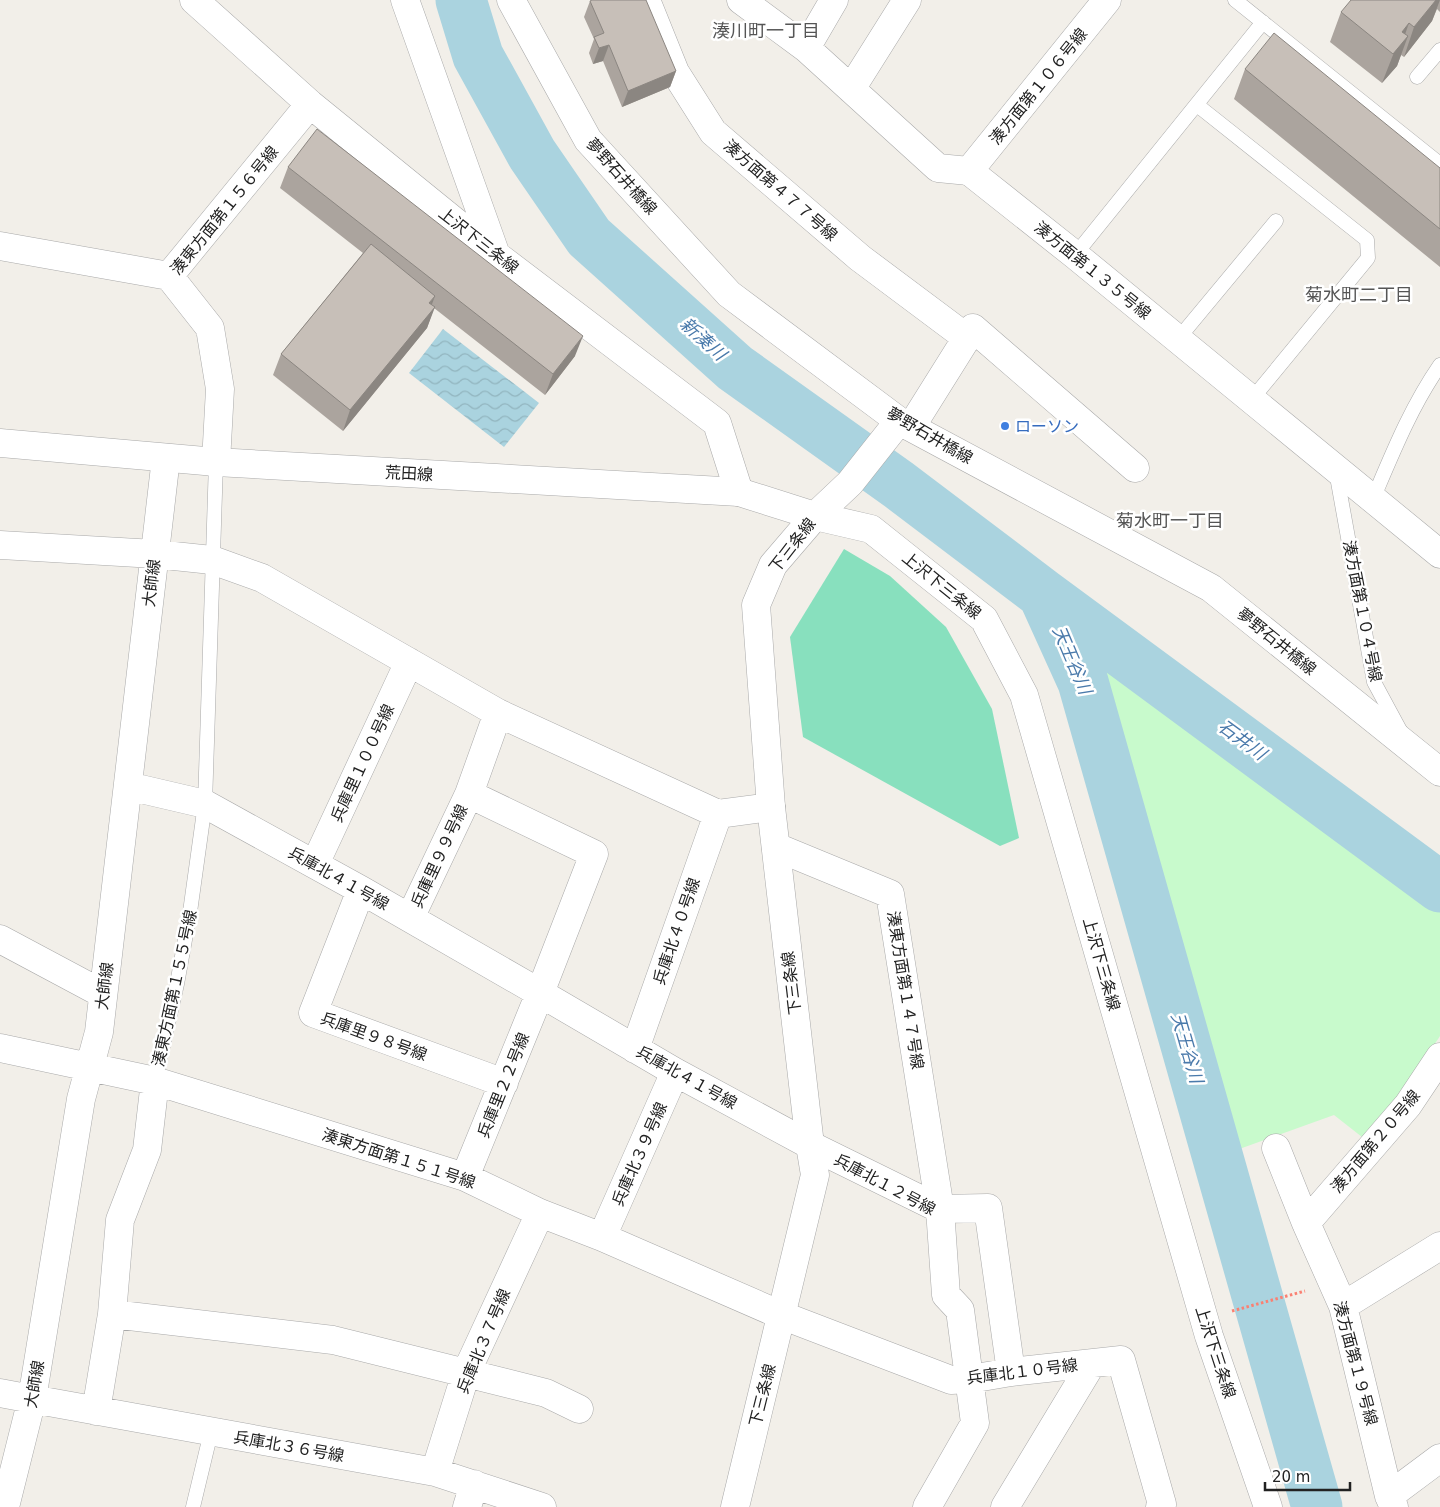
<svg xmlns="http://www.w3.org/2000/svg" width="1440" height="1507" viewBox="0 0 1440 1507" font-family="'DejaVu Sans','Noto Sans JP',sans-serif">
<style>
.park{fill:#c8facc}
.pitch{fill:#88e0be}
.water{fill:url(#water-waves)}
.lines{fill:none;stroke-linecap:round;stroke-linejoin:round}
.river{stroke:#aad3df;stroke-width:51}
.service-casing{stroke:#a9a9a9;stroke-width:15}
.minor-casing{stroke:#a9a9a9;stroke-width:29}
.tertiary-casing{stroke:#a9a9a9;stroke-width:29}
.path{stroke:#fa8072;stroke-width:3;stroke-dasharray:2.5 2.5;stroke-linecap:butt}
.service{stroke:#fff;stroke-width:14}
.minor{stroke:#fff;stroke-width:28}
.tertiary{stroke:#fff;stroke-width:28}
.wall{fill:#aba49e}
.shaded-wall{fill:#8b8681}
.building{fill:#c7bfb8;stroke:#8b8681}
.shop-dot{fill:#3f7fe0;stroke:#fff;stroke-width:2}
.labels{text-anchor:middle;stroke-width:5;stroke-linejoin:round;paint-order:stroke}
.street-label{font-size:16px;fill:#222;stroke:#fff}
.shop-label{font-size:16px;fill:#366cbe;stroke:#fff;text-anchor:start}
.neighbourhood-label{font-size:18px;fill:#555;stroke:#fff}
.water-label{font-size:18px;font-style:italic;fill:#4a7aab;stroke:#fff}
</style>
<defs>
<pattern id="water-waves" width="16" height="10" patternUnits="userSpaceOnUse" patternTransform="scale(1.25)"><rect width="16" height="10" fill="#aad3df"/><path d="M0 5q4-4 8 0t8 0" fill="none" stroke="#92b5bf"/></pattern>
</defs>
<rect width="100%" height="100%" fill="#f2efe9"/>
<path class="park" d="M 1079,644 L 1440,901 L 1440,1036 L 1399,1098 L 1362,1137 L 1334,1115 L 1231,1152 Z"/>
<path class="pitch" d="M 844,549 L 890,576 L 946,627 L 992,709 L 1019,838 L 1000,846 L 803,737 L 790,637 Z"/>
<path class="water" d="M 443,329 L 539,403 L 504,447 L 409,373 Z"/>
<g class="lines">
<path class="river" d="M 461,0 L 478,56 L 532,154 L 589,237 L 735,368 L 899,485 L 1043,594 L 1440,887
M 1044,596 L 1083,682 L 1317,1507"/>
<defs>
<path id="service" d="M 1235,0 L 1440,164
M 1417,77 L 1440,50
M 1197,105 L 1367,240 L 1368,258 L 1252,399
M 1075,255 L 1263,22
M 1178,339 L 1276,221
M 1336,471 L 1374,682 L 1401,732
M 1373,499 C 1393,452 1411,407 1440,365
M 155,1081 L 177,984 L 190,912 L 205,804 L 216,462
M 193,1507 L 211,1432"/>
<path id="minor" d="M 194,0 L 310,104 L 496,255 L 717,423 L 739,492
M 405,0 L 496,255
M 646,0 L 675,72 L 713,132 L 860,258 L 967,338
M 741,0 L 806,48 L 938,168 L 969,171
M 806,48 L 834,0
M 851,89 L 907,0
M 0,246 L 169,276
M 911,427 L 973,328 L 1135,468
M 216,462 L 220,389 L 210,328 L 169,276 L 310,104
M 815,516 L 871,529 L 984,619 L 1024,695 L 1209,1336 L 1268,1507
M 0,545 L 155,554 L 212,560 L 262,578 L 498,713 L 718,814 L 771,807
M 498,713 L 469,794 L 594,854 L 540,993 L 675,1072 L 810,1145 L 940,1209 L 946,1295 L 960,1310 L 975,1423 L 927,1507
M 128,786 L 205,804 L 361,890 L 540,993 L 465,1177
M 776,847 L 890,894 L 940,1209 L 988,1208 L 1011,1372
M 315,864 L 409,662
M 361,890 L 313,1013 L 504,1083
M 410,918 L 469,794
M 0,939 L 103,994
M 0,1048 L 155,1081 L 465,1177 L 540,1213 L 602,1237 L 781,1315 L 951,1380 L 970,1379 L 1011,1372 L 1121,1360 L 1162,1504 L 1160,1507
M 635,1049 L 718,814
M 1276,1148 L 1306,1223 L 1343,1306 L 1389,1496 L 1394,1507
M 1306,1223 L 1408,1105 L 1440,1057
M 602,1237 L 675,1072
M 1343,1306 L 1440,1246
M 112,1314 L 333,1340 L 546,1393 L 579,1409
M 0,1393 L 32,1399 L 435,1472 L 542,1507
M 96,1411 L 112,1314 L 120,1220 L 147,1150 L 155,1081
M 435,1472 L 466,1373 L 540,1213
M 1389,1496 L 1440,1458
M 5,1507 L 32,1399 L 81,1099 L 99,1032 L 166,458
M 467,1507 L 474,1484
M 1005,1507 L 1092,1363"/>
<path id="tertiary" d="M 511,0 L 588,140 L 729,294 L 899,421 L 1211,588 L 1440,772
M 1107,0 L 969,171 L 1075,255 L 1440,554
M 0,443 L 216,462 L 739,492 L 815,516
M 735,1507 L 815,1175 L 810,1145 L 771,807 L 756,605 L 773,565 L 815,516 L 850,483 L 899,421"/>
</defs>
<use href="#service" class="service-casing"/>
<use href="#minor" class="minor-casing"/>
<use href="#tertiary" class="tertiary-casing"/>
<path class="path" d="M 1232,1311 L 1305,1291"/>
<use href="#service" class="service"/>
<use href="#minor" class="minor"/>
<use href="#tertiary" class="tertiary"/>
</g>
<path class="wall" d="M 1440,0 L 1440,12 L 1437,9 L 1432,21 L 1404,57 L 1401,55 L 1397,66 L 1382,83 L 1330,42 L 1341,12 Z
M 590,1 L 676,71 L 670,87 L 622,107 L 603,61 L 593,64 L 589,53 L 594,39 L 584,17 Z
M 1245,69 L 1440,168 L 1440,267 L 1234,99 Z
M 288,167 L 575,356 L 545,395 L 434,308 L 427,328 L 343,431 L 273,375 L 281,354 L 363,253 L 280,188 Z"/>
<path class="shaded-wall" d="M 1436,0 L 1440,0 L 1432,21 L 1404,57 L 1414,27 Z
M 1409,23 L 1402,43 L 1408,36 L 1397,66 L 1382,83 L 1402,32 Z
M 609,45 L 603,61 L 593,64 L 599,48 Z
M 676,71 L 670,87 L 622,107 L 628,91 Z
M 435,296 L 428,315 L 435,307 L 427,328 L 343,431 L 350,410 Z
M 583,336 L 575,356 L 545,395 L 553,374 Z"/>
<path class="building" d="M 592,0 L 646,0 L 676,71 L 628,91 L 609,45 L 599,48 L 594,37 L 604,33 L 590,1 Z
M 1351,0 L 1436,0 L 1414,27 L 1409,23 L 1402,32 L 1408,36 L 1393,54 L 1341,12 Z
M 1274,33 L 1440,168 L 1440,229 L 1245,69 Z
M 317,129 L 583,336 L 553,374 L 288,167 Z
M 371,244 L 435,296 L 429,303 L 435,307 L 350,410 L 281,354 Z"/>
<circle class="shop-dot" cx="1005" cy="426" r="5"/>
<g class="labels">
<g class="street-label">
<text transform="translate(1038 86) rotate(-51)" y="6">湊方面第１０６号線</text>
<text transform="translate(622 176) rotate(48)" y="6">夢野石井橋線</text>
<text transform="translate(781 190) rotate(41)" y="6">湊方面第４７７号線</text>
<text transform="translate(224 210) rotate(-51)" y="6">湊東方面第１５６号線</text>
<text transform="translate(479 240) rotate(38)" y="6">上沢下三条線</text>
<text transform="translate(1093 270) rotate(39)" y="6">湊方面第１３５号線</text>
<text transform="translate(930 435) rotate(30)" y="6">夢野石井橋線</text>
<text transform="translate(409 473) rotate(3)" y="6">荒田線</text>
<text transform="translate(792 545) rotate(-52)" y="6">下三条線</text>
<text transform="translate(151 583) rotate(-83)" y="6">大師線</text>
<text transform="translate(942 585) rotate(39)" y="6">上沢下三条線</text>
<text transform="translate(1363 611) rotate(79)" y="6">湊方面第１０４号線</text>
<text transform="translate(1277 641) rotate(39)" y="6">夢野石井橋線</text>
<text transform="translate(362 763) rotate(-65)" y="6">兵庫里１００号線</text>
<text transform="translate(439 856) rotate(-65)" y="6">兵庫里９９号線</text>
<text transform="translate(339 878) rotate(29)" y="6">兵庫北４１号線</text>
<text transform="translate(676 931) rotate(-71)" y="6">兵庫北４０号線</text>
<text transform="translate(1102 964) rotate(74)" y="6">上沢下三条線</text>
<text transform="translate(791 983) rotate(-97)" y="6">下三条線</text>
<text transform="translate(104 986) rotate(-83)" y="6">大師線</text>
<text transform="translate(174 988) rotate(-78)" y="6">湊東方面第１５５号線</text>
<text transform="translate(906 990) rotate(81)" y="6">湊東方面第１４７号線</text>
<text transform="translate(374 1036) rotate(20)" y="6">兵庫里９８号線</text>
<text transform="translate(687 1077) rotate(29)" y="6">兵庫北４１号線</text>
<text transform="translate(503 1085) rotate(-68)" y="6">兵庫里２２号線</text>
<text transform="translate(1375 1141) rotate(-50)" y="6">湊方面第２０号線</text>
<text transform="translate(639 1154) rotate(-66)" y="6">兵庫北３９号線</text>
<text transform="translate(399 1158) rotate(18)" y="6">湊東方面第１５１号線</text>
<text transform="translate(885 1184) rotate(28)" y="6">兵庫北１２号線</text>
<text transform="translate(483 1341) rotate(-67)" y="6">兵庫北３７号線</text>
<text transform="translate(1216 1352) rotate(72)" y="6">上沢下三条線</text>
<text transform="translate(1356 1363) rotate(75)" y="6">湊方面第１９号線</text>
<text transform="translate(1022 1371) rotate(-7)" y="6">兵庫北１０号線</text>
<text transform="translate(34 1384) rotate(-80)" y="6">大師線</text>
<text transform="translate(762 1395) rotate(-76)" y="6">下三条線</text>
<text transform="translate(289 1446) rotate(10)" y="6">兵庫北３６号線</text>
</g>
<g class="shop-label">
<text x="1015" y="432">ローソン</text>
</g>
<g class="neighbourhood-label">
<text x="766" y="37">湊川町一丁目</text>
<text x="1359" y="301">菊水町二丁目</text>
<text x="1170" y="527">菊水町一丁目</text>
</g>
<g class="water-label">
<text transform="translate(703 339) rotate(42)" y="6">新湊川</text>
<text transform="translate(1072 660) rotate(67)" y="6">天王谷川</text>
<text transform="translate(1242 740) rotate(36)" y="6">石井川</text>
<text transform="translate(1187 1048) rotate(74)" y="6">天王谷川</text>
</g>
</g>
<path d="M1265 1482v8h85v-8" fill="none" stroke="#222222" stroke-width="2.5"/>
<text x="1272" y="1482" font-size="15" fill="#222222" stroke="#ffffff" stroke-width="4" paint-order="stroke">20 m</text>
</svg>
